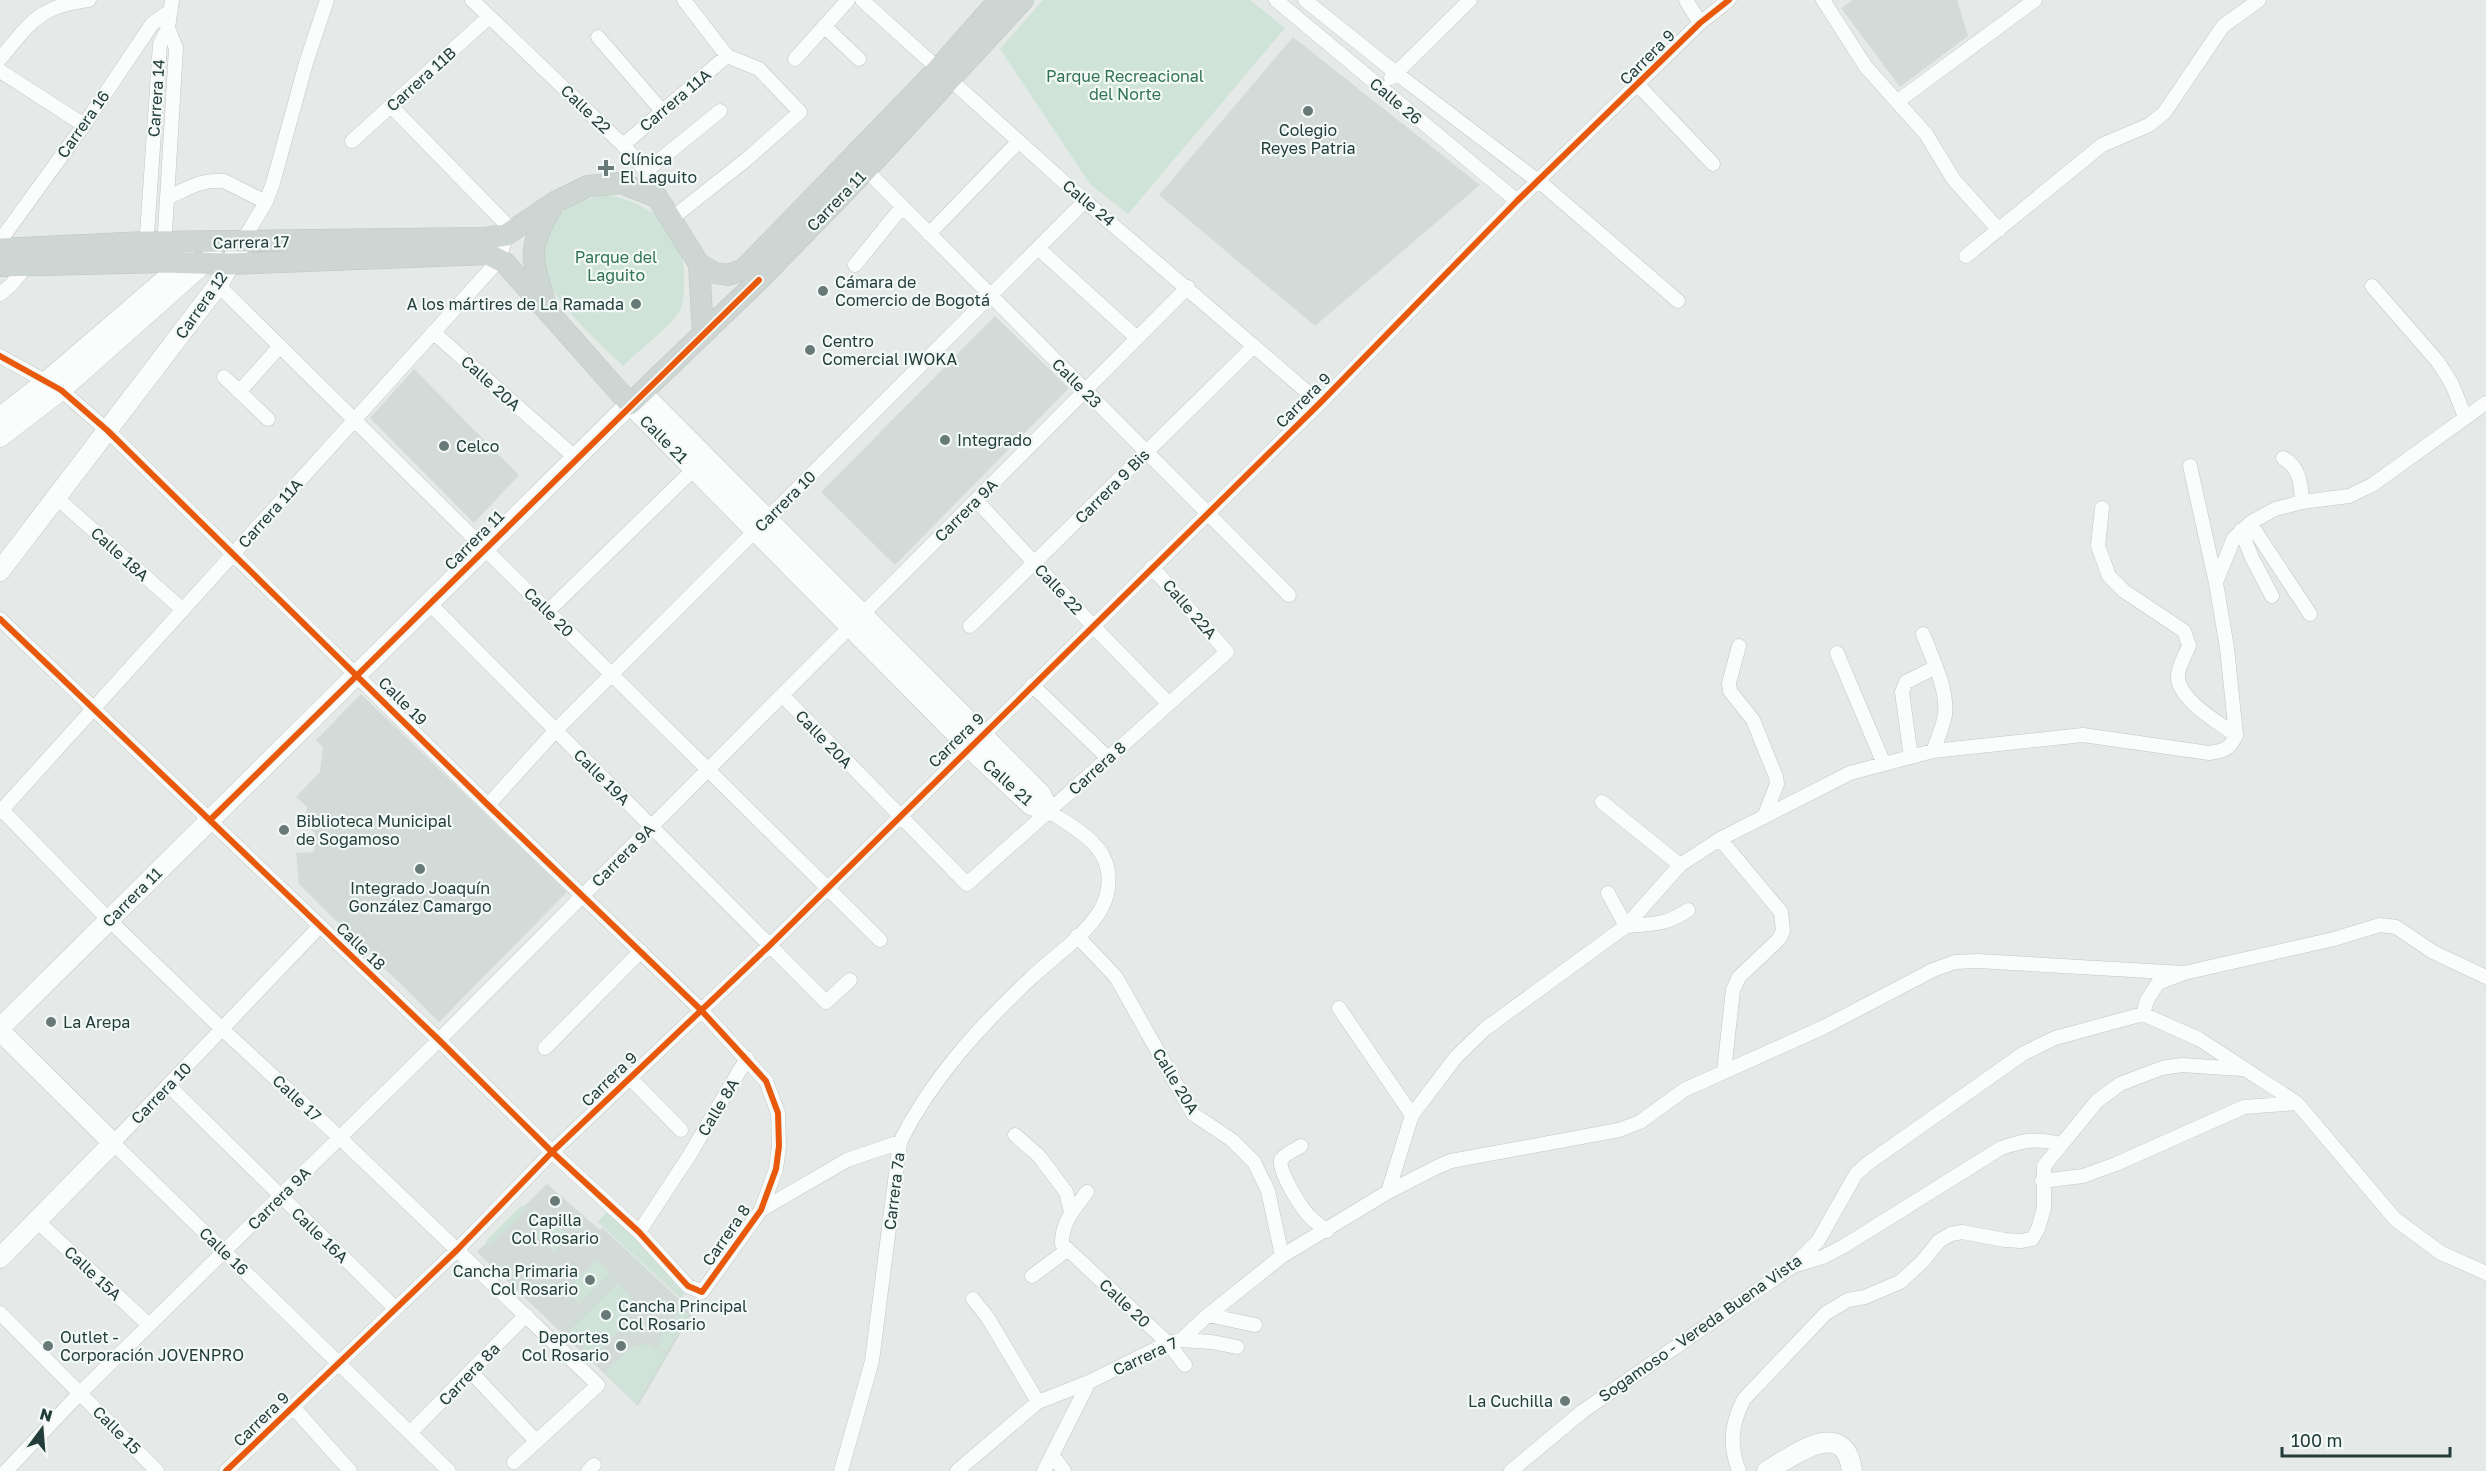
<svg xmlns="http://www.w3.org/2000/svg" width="2486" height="1471" viewBox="0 0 2486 1471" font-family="'Golos Text',sans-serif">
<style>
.built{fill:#d3dbd9}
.green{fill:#cfe3d8}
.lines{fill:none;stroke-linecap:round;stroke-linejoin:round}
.street-casing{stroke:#c2c7c5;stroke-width:15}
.secondary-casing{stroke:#c1c8c6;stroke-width:21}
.primary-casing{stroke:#bdc6c4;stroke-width:22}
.street{stroke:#fbfcfc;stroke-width:14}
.secondary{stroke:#fbfcfc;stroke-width:20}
.primary{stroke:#ced6d4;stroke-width:21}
.cycleway-casing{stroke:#f3f9f7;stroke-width:10}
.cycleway{stroke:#e8590c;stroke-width:6}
.poi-dot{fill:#677a77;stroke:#f3f9f7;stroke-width:2}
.labels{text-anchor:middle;stroke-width:4.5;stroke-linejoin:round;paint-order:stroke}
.street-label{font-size:16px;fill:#233d3a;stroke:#f3f9f7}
.park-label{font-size:16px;fill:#2f7353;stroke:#f3f9f7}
.poi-label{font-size:16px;fill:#233d3a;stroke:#f3f9f7;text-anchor:start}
</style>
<rect width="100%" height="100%" fill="#e5eae8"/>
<path class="built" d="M 1853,0 L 1957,0 L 1968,36 L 1900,87 L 1841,8 Z
M 1293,37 L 1480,185 L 1315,326 L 1159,195 Z
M 995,316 L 1069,388 L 895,565 L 821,492 Z
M 414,369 L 519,475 L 474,523 L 370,418 Z
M 361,694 L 567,892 L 439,1022 L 299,884 L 296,853 L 314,852 L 315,833 L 304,825 L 307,807 L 296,797 L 320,772 L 323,748 L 316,740 Z
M 547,1184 L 600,1230 L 602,1227 L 693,1312 L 638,1406 L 477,1252 Z"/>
<path class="green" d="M 1043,0 L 1250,0 L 1285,28 L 1128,214 L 1090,184 L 1000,49 Z
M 608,195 C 630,198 667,216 677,238 C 685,257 687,292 680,311 C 675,322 634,355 623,366 C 599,342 545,296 541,262 C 539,252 545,240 549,231 C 560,206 582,198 608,195 Z
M 521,1206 L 526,1210 L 490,1245 L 486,1241 Z
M 609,1210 L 688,1289 L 681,1299 L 598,1222 Z
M 551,1218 L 570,1236 L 554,1252 L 535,1235 Z
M 597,1260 L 611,1273 L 579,1304 L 566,1290 Z
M 617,1284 L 633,1300 L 620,1330 L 593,1356 L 569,1331 Z
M 681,1308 L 688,1314 L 667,1352 L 658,1348 L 666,1323 L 672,1321 Z
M 644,1343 L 666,1354 L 637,1404 L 605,1373 L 633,1345 L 641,1348 Z"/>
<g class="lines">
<defs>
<path id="street" d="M 472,0 L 623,145 L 646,171 L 657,197
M 862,0 L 1085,201 L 1320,403
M 1276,0 L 1517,201
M 1305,0 L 1396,73 L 1547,188 L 1678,301
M 1686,0 L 1700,23
M 1823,0 L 1866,67 L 1926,134 L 1954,180 L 1999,230
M 824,26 L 859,59
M 598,37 L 662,111
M 0,59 C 31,22 39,6 89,0
M 795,59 L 848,0
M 0,71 L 84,125
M 1391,78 L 1470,0
M 1638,85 L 1713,164
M 1898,101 L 2035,0
M 352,141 L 489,17
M 623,145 L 727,56
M 866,170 L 1289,595
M 646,171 L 720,111
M 169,197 C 189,188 201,179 224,181 L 266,202
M 671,219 L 747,159 L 800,112 L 759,69 L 727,56 L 684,0
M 929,234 L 1018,142
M 0,241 L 84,125 L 152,24 L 170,11
M 242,242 L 266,202 L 273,183 L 306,63 L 327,0
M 1038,248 L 1137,338
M 146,249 L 160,44 L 168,28 L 172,0
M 164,249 L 176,48 L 168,28
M 1966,256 L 2102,145 L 2149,125 L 2164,113 L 2223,26 L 2259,0
M 855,265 L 902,207
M 218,285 L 880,940
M 2372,286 L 2438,362 L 2452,384 L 2465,417
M 0,294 L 11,285 L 28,264
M 433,332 L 576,458
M 0,356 L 61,390 L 108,431 L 488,805 L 701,1010 L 766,1081 L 778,1113 L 779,1146 L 776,1169 L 761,1210 L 702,1292 L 688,1286 L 639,1232 L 552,1152 L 439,1040 L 0,619
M 224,377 L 268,419
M 239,392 L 280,346
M 2283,458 C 2300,467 2301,484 2302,502
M 57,498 L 183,610
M 976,500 L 1093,626 L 1169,704
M 2102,508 L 2098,546 L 2109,576 L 2124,591 L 2184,631 L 2189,645 C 2186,655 2178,666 2178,676 C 2177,699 2219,723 2236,735
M 2250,523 L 2310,614
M 2241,530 L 2252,558 L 2272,596
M 2216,582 L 2234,538 L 2250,523 L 2275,509 L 2302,502 L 2349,496 L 2372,485 L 2486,403
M 429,603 L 826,1002 L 850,980
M 548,611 L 694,469
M 970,626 L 1254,346
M 1923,634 C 1932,658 1948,689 1945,715 C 1943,727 1937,740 1933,751
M 1739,646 L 1729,683 L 1730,691 L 1753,720 L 1776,777 L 1777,784 L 1764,817
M 1837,653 L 1884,764
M 1032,685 L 1108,758
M 782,695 L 967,884 L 1227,652 L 1152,567
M 1911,757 L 1902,692 L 1906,682 L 1936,667
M 1602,802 L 1680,865
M 488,805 L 555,731 L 1085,201
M 0,808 L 109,920 L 221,1028 L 339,1137 L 598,1385 L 514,1462
M 0,812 L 499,260 L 508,229 L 506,224 L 391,106
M 1720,839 L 1781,912 L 1783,931 L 1779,939 L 1739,977 L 1733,990 L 1724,1071
M 1608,893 L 1626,926 C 1651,924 1667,925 1688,910
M 320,926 L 113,1143 L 449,1471
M 1077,936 L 1116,977 L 1193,1114 L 1232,1140 L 1254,1162 L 1268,1191 L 1282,1256
M 1339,1008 L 1412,1115
M 2143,1014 L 2147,1000 L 2158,983 L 2184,973 L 2334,939 L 2380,925 L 2396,927 L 2433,952 L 2486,977
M 545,1048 L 641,951
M 630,1078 L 681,1130
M 169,1086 L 395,1308
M 1015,1135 L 1039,1156 L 1066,1192 L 1071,1212
M 1301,1146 C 1295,1150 1284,1154 1281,1160 C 1278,1171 1301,1207 1308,1215 C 1314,1221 1321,1226 1327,1231
M 2042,1181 L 2083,1176 L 2116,1164 L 2244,1107 L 2297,1103
M 1087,1192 C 1075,1208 1061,1223 1062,1244 L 1168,1343 L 1185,1365
M 1388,1192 L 1412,1115 L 1456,1057 L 1485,1029 L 1626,926 L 1680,865 L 1720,839 L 1850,773 L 1933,751 L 2083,735 L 2209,753 C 2224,751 2230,749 2236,735 L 2227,648 L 2216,583 L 2190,466
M 761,1210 L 847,1160 L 900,1142
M 36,1220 L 149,1325
M 639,1232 L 689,1156 L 747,1058
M 1796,1265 L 1823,1257 L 1844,1246 L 2001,1148 C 2024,1140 2036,1138 2060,1144
M 1032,1276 L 1067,1250
M 973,1299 L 988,1318 L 1038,1402
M 0,1313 L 157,1471
M 1208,1315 L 1255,1325
M 1181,1340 L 1212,1342 L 1237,1347
M 471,1372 L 536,1441
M 293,1407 L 350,1471
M 411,1432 L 526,1315
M 1053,1456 L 1064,1471
M 6,1471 L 80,1393 L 439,1040 L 1188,287
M 226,1471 L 457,1250 L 552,1152 L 769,946 L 1320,403 L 1517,201 L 1700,23 L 1729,0
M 588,1471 L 594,1465
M 841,1471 L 872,1361 L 900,1142 C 931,1079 980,1026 1031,978 C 1053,957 1084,937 1100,911 C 1107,899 1110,885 1108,871 C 1103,841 1072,827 1049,811
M 957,1471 L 1038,1402 L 1089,1382 L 1168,1343 L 1181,1340 L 1208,1315 L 1282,1256 L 1388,1192 L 1437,1167 L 1451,1161 L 1619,1130 L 1640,1122 L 1684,1090 L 1824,1027 L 1933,970 L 1955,962 L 1978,961 L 2184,973
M 1044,1471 L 1089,1382
M 1511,1471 L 1583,1411 L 1793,1266 L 1818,1241 L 1856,1174 L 1867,1164 L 2024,1053 L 2055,1038 L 2143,1014 L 2199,1039 L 2297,1103 L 2395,1219 L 2441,1253 L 2486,1273
M 1739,1471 C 1729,1445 1731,1424 1744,1399 L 1826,1313 L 1848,1300 L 1865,1297 L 1900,1282 L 1922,1262 L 1939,1241 L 1951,1234 L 1962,1232 L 2005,1240 L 2021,1241 L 2032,1239 L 2038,1229 L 2044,1208 L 2044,1166 L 2097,1101 L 2120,1084 L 2162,1068 L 2182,1065 L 2242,1069"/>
<path id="secondary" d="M 643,394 L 1041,794 L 1049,811
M 0,417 L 47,381 L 188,260
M 0,437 L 61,390 L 204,263 L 214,258
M 0,571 L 218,285 L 242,242
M 0,1028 L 630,404 L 975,753 L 1031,805 L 1049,811
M 0,1031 L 113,1143 L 0,1258
M 1767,1471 C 1793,1456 1845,1415 1852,1471"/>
<path id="primary" d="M 0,249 L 147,242 L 486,238 L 506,235 L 555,202 L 588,186 L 621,183 L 657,197 L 699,264 L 715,273 L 728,275 L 744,269 L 937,70 L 999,0
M 699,264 L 703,333
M 0,266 L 163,262 L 230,264 L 488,254 L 505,263 L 630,404 L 759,280 L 866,170 L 1023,0
M 545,302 C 531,258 527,248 552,207"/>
</defs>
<use href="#street" class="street-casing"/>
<use href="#secondary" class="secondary-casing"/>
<use href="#primary" class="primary-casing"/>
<use href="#street" class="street"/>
<use href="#secondary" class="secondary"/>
<use href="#primary" class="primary"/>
<defs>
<path id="cycleway" d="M 0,356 L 61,390 L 108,431 L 488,805 L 701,1010 L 766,1081 L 778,1113 L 779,1146 L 776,1169 L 761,1210 L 702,1292 L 688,1286 L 639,1232 L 552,1152 L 439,1040 L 0,619
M 210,820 L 759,280
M 226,1471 L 457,1250 L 552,1152 L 769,946 L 1320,403 L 1517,201 L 1700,23 L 1729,0"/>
</defs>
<use href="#cycleway" class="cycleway-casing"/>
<use href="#cycleway" class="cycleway"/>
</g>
<g class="poi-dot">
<circle cx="1308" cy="111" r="6"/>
<path d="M603 159h6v6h6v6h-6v6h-6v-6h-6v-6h6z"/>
<circle cx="823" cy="291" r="6"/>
<circle cx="636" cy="304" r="6"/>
<circle cx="810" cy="350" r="6"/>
<circle cx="945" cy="440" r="6"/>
<circle cx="444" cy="446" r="6"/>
<circle cx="284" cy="830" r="6"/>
<circle cx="420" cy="869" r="6"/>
<circle cx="51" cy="1022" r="6"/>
<circle cx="555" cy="1201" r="6"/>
<circle cx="590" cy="1280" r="6"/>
<circle cx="606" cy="1315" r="6"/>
<circle cx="48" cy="1346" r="6"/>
<circle cx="621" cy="1346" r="6"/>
<circle cx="1565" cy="1401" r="6"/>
</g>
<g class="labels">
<g class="street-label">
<text transform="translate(1647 57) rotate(-45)" y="6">Carrera 9</text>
<text transform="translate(421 79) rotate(-42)" y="6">Carrera 11B</text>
<text transform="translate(156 98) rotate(-86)" y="6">Carrera 14</text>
<text transform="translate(675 100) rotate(-40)" y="6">Carrera 11A</text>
<text transform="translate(1396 101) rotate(40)" y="6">Calle 26</text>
<text transform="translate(586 109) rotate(44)" y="6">Calle 22</text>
<text transform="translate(83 124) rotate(-55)" y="6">Carrera 16</text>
<text transform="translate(836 201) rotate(-46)" y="6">Carrera 11</text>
<text transform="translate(1089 203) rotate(40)" y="6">Calle 24</text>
<text transform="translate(251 242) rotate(-1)" y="6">Carrera 17</text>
<text transform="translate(201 305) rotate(-55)" y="6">Carrera 12</text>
<text transform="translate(491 383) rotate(42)" y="6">Calle 20A</text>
<text transform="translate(1077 383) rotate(45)" y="6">Calle 23</text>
<text transform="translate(1303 400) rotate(-45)" y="6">Carrera 9</text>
<text transform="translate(664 439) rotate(45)" y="6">Calle 21</text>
<text transform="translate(1112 486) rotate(-45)" y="6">Carrera 9 Bis</text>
<text transform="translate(785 501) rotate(-45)" y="6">Carrera 10</text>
<text transform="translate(966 510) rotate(-45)" y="6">Carrera 9A</text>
<text transform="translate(270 513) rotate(-48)" y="6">Carrera 11A</text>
<text transform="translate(474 540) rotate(-45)" y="6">Carrera 11</text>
<text transform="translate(120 554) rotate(42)" y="6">Calle 18A</text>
<text transform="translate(1059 589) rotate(47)" y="6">Calle 22</text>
<text transform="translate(1190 609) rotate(49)" y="6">Calle 22A</text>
<text transform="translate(549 612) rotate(45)" y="6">Calle 20</text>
<text transform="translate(403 701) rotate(45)" y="6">Calle 19</text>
<text transform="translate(824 739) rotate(46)" y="6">Calle 20A</text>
<text transform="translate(956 740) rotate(-44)" y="6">Carrera 9</text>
<text transform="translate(1097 768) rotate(-42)" y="6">Carrera 8</text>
<text transform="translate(602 777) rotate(45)" y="6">Calle 19A</text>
<text transform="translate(1008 782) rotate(42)" y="6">Calle 21</text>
<text transform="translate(623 855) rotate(-45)" y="6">Carrera 9A</text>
<text transform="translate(132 897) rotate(-45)" y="6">Carrera 11</text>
<text transform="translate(361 946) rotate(44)" y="6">Calle 18</text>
<text transform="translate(609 1079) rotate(-44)" y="6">Carrera 9</text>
<text transform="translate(1176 1081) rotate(59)" y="6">Calle 20A</text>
<text transform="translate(161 1093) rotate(-46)" y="6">Carrera 10</text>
<text transform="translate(297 1098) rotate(43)" y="6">Calle 17</text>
<text transform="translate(718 1107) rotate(-59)" y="6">Calle 8A</text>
<text transform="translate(894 1191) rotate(-83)" y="6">Carrera 7ª</text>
<text transform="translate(279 1198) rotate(-45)" y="6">Carrera 9A</text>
<text transform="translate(320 1235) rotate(44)" y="6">Calle 16A</text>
<text transform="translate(726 1235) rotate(-55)" y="6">Carrera 8</text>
<text transform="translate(224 1251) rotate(44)" y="6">Calle 16</text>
<text transform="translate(93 1273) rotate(43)" y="6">Calle 15A</text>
<text transform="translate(1125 1303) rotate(43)" y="6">Calle 20</text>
<text transform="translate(1700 1328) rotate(-35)" y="6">Sogamoso - Vereda Buena Vista</text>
<text transform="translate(1145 1356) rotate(-25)" y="6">Carrera 7</text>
<text transform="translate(469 1374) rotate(-46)" y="6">Carrera 8a</text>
<text transform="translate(261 1419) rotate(-44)" y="6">Carrera 9</text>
<text transform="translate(117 1430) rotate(45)" y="6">Calle 15</text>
</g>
<g class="park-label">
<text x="1125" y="82">Parque Recreacional<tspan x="1125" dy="18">del Norte</tspan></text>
<text x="616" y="263">Parque del<tspan x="616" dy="18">Laguito</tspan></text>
</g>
<g class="poi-label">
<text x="1308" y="136" text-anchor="middle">Colegio<tspan x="1308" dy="18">Reyes Patria</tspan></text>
<text x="620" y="165">Clínica<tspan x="620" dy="18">El Laguito</tspan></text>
<text x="835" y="288">Cámara de<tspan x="835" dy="18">Comercio de Bogotá</tspan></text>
<text x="624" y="310" text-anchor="end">A los mártires de La Ramada</text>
<text x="822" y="347">Centro<tspan x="822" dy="18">Comercial IWOKA</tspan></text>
<text x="957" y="446">Integrado</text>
<text x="456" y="452">Celco</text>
<text x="296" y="827">Biblioteca Municipal<tspan x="296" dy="18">de Sogamoso</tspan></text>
<text x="420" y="894" text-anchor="middle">Integrado Joaquín<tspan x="420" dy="18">González Camargo</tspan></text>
<text x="63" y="1028">La Arepa</text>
<text x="555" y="1226" text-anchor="middle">Capilla<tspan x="555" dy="18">Col Rosario</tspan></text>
<text x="578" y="1277" text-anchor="end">Cancha Primaria<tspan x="578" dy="18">Col Rosario</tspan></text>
<text x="618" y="1312">Cancha Principal<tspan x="618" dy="18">Col Rosario</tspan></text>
<text x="60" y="1343">Outlet -<tspan x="60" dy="18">Corporación JOVENPRO</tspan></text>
<text x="609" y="1343" text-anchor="end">Deportes<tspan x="609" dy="18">Col Rosario</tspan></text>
<text x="1553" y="1407" text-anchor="end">La Cuchilla</text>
</g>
</g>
<g transform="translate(42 1429) rotate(16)" stroke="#f3f9f7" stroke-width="4.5" paint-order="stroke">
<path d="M0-4.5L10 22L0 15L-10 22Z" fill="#233d3a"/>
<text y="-9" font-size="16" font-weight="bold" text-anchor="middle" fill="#233d3a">N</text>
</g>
<path d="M2282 1447v9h168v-9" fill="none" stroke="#233d3a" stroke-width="3"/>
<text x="2291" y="1447" font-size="18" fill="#233d3a" stroke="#f3f9f7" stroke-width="4.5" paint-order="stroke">100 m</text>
</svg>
